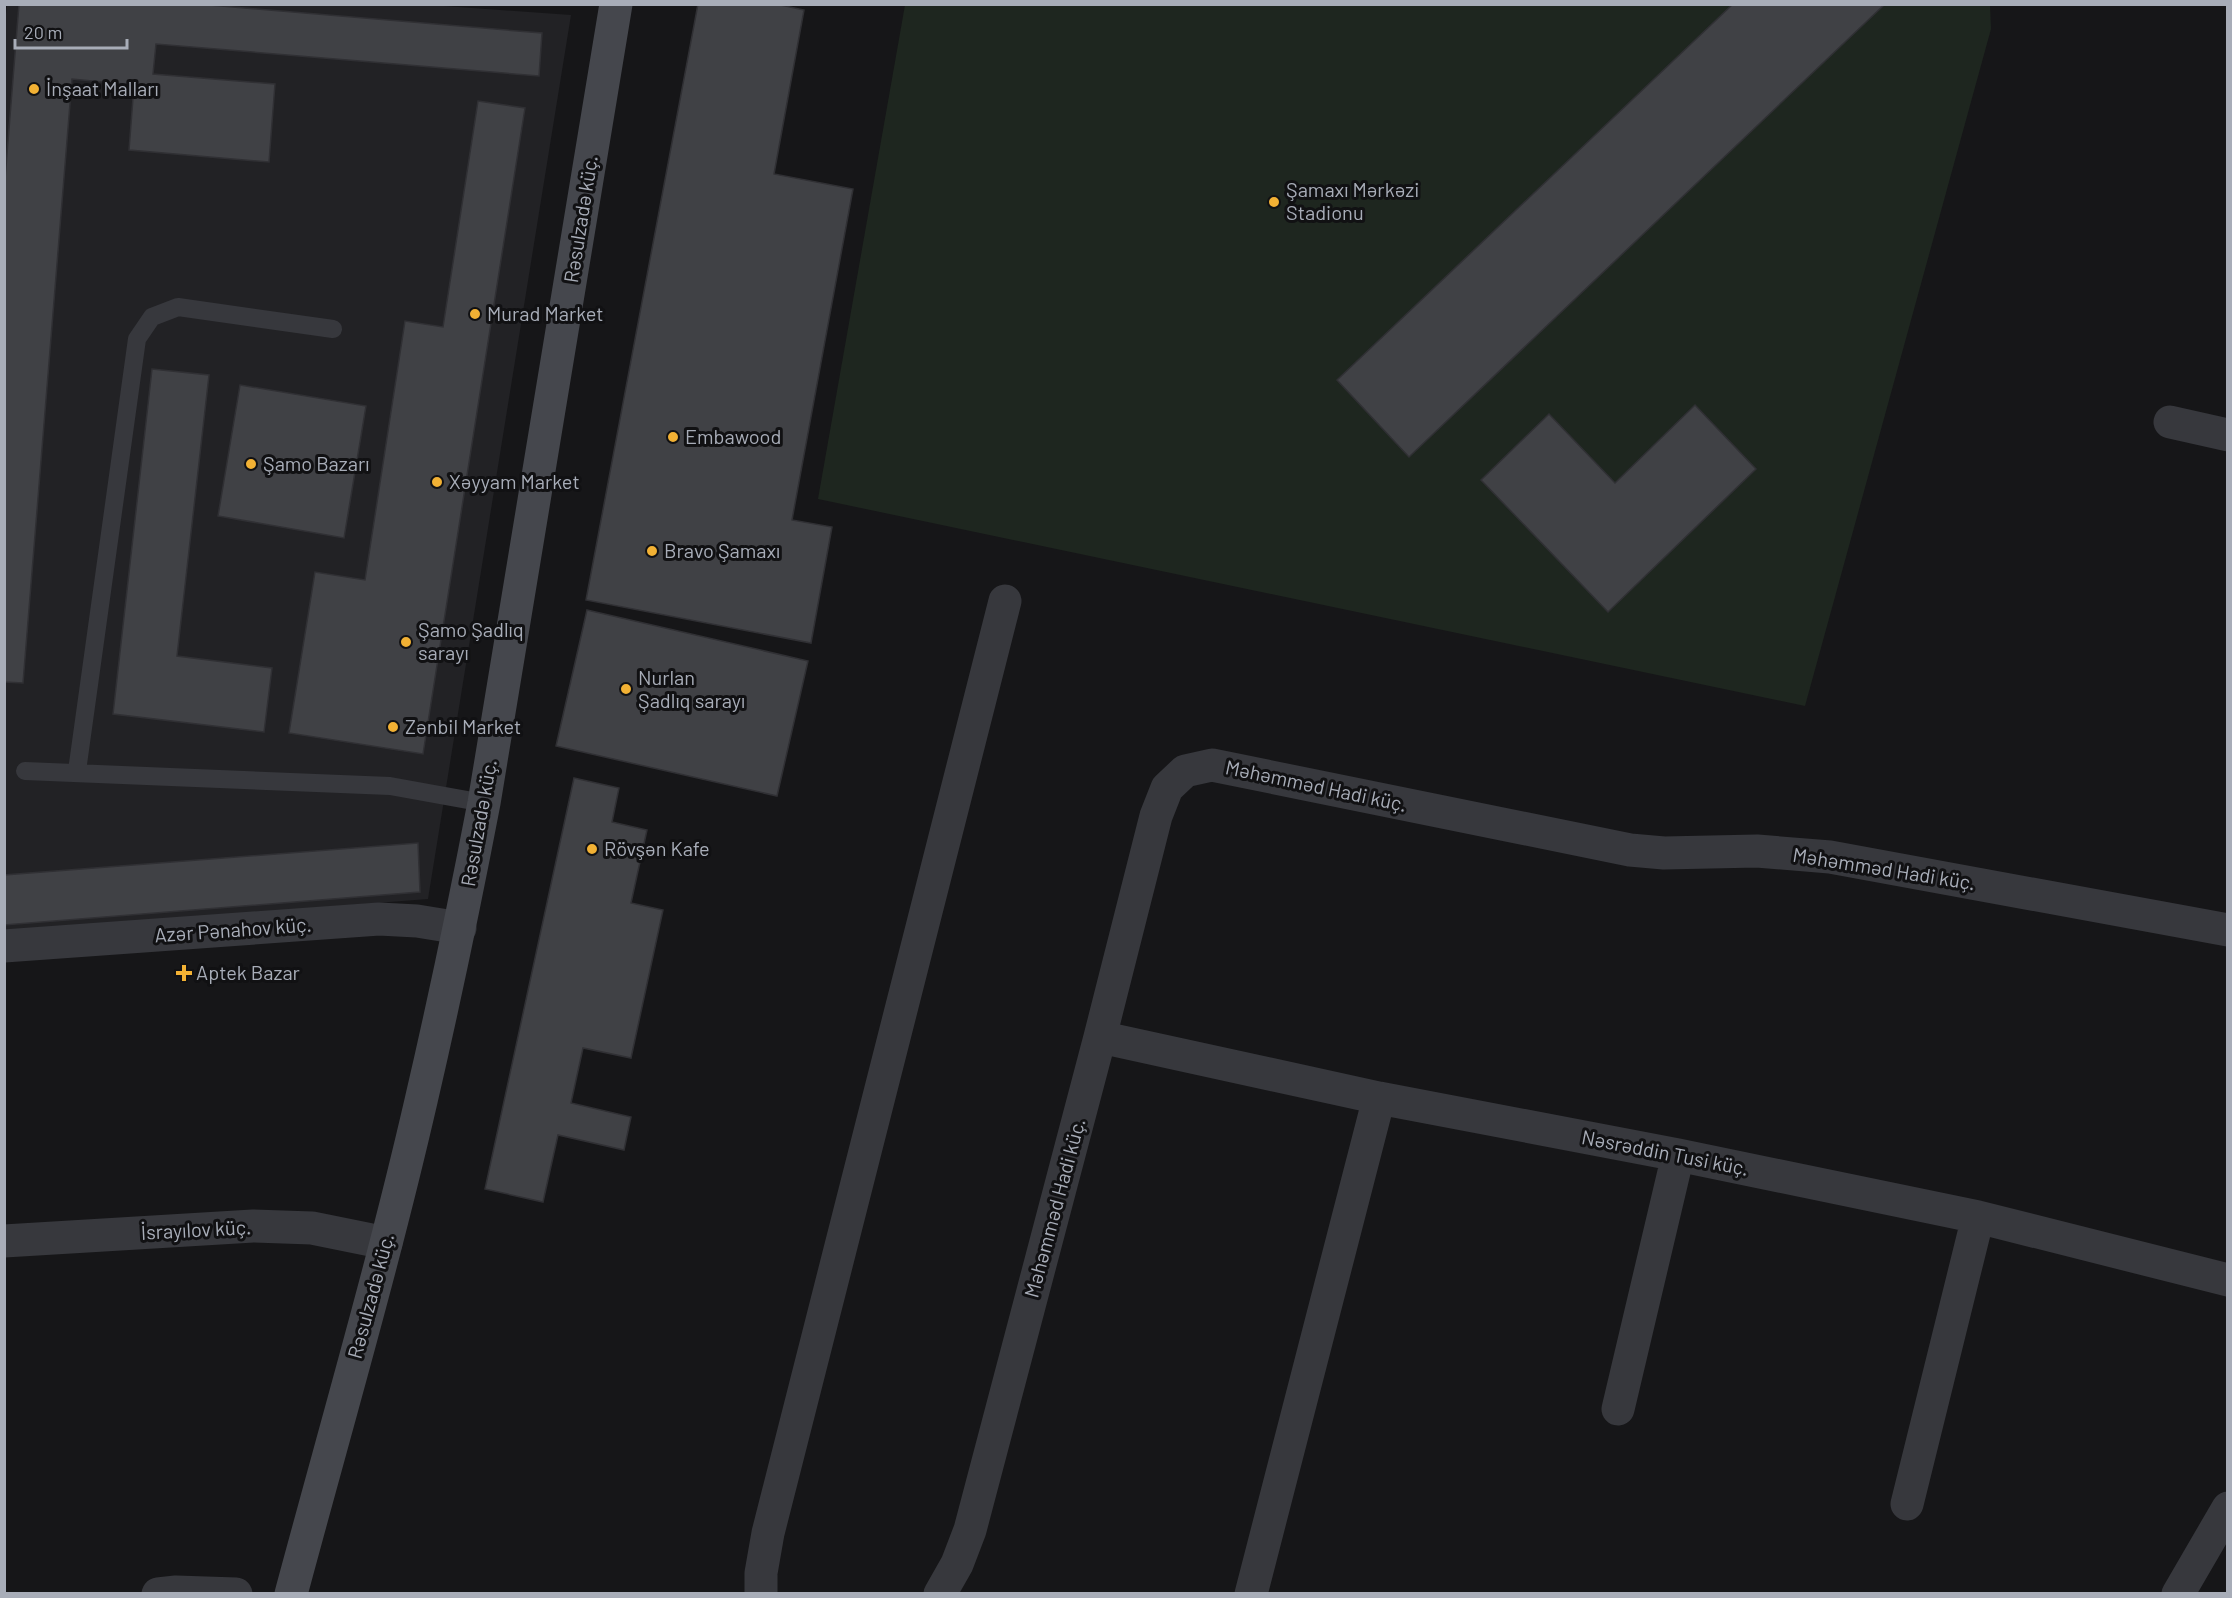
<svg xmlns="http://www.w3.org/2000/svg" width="2232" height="1598" viewBox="0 0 2232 1598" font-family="Barlow,sans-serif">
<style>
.built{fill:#222225}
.green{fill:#1e261f}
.building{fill:#404145;stroke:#303034;stroke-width:1.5}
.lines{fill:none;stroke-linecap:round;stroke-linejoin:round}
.lane{stroke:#37383d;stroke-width:18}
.street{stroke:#37383d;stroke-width:33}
.secondary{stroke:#45474d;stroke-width:33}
.poi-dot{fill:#f2b134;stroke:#111113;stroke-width:2}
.labels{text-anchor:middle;stroke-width:6;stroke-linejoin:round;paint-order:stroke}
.poi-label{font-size:20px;fill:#a8adb8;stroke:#111113;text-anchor:start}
.street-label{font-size:20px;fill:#a8adb8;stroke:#111113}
</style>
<rect width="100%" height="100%" fill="#161618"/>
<path class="built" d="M 417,4 L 571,15 L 428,899 L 5,932 L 4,30 L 7,5 Z"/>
<path class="green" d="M 905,5 L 1990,5 L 1991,29 L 1805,706 L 818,499 Z"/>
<path class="building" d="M 19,4 L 198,4 L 542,33 L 539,76 L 156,44 L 153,74 L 275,84 L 269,162 L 129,150 L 134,85 L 72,79 L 23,683 L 4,682 L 4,191 Z
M 698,4 L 776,4 L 804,10 L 774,174 L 853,189 L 792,520 L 832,527 L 811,643 L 586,600 Z
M 1733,4 L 1885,4 L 1409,457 L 1337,380 Z
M 478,101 L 525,108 L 423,754 L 289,733 L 315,572 L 365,580 L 405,321 L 443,327 Z
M 152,369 L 209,375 L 177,656 L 272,668 L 264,732 L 113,714 Z
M 240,385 L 366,406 L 344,538 L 218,516 Z
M 1695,405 L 1756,469 L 1608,612 L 1481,480 L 1549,414 L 1615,483 Z
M 587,610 L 808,661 L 777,796 L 556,746 Z
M 574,778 L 619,788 L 612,822 L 647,830 L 631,903 L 663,910 L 631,1058 L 583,1048 L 571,1103 L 631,1117 L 624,1150 L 558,1135 L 543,1202 L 485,1189 Z
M 418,843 L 420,892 L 4,925 L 4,875 Z"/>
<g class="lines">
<path class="lane" d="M 25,771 L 390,786 L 484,803
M 77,771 L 137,339 L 152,317 L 178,307 L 333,329"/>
<path class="street" d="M 2170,422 L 2228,435
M 4,946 L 379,919 L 417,921 L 460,928
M 1100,1037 L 1379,1098 L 1678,1155 L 1978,1217 L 2228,1280
M 4,1241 L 253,1226 L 312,1228 L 386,1243
M 1618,1409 L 1678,1155
M 1907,1504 L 1978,1217
M 158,1594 L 176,1592 L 236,1594
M 761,1594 L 761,1573 L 768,1533 L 1005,601
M 940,1594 L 957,1564 L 970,1530 L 1100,1037 L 1156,816 L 1167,788 L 1185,771 L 1212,765 L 1630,850 L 1664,853 L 1757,851 L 1830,857 L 2228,930
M 1251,1594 L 1379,1098
M 2178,1594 L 2228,1508"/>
<path class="secondary" d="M 291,1594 C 335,1430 383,1266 421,1101 C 444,1002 465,902 484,803 L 616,4"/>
</g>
<g class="poi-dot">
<circle cx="34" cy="89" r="6"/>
<circle cx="1274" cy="202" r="6"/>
<circle cx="475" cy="314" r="6"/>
<circle cx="673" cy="437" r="6"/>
<circle cx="251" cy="464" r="6"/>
<circle cx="437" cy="482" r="6"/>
<circle cx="652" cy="551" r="6"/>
<circle cx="406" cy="642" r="6"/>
<circle cx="626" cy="689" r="6"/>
<circle cx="393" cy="727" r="6"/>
<circle cx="592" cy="849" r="6"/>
<path d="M181 964h6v6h6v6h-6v6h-6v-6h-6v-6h6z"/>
</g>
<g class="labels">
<g class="poi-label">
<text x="46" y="96">İnşaat Malları</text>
<text x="1286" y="197">Şamaxı Mərkəzi<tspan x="1286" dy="23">Stadionu</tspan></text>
<text x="487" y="321">Murad Market</text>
<text x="685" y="444">Embawood</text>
<text x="263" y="471">Şamo Bazarı</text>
<text x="449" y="489">Xəyyam Market</text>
<text x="664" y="558">Bravo Şamaxı</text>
<text x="418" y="637">Şamo Şadlıq<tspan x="418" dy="23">sarayı</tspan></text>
<text x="638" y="685">Nurlan<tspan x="638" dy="23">Şadlıq sarayı</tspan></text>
<text x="405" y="734">Zənbil Market</text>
<text x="604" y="856">Rövşən Kafe</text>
<text x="196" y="980">Aptek Bazar</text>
</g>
<g class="street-label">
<text transform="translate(581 219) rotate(-81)" y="7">Rəsulzadə küç.</text>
<text transform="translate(1316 786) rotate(12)" y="7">Məhəmməd Hadi küç.</text>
<text transform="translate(479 823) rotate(-80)" y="7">Rəsulzadə küç.</text>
<text transform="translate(1884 869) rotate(9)" y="7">Məhəmməd Hadi küç.</text>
<text transform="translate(233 930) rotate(-4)" y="7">Azər Pənahov küç.</text>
<text transform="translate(1665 1153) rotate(11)" y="7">Nəsrəddin Tusi küç.</text>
<text transform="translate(1055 1208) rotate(-75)" y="7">Məhəmməd Hadi küç.</text>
<text transform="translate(196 1230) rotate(-3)" y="7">İsrayılov küç.</text>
<text transform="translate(371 1296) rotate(-75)" y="7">Rəsulzadə küç.</text>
</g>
</g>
<rect width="2232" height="1598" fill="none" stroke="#a8adb8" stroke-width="12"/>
<path d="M15 39v9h112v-9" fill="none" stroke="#a8adb8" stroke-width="3"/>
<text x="24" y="39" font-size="18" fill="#a8adb8" stroke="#111113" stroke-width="4.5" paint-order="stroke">20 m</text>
</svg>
